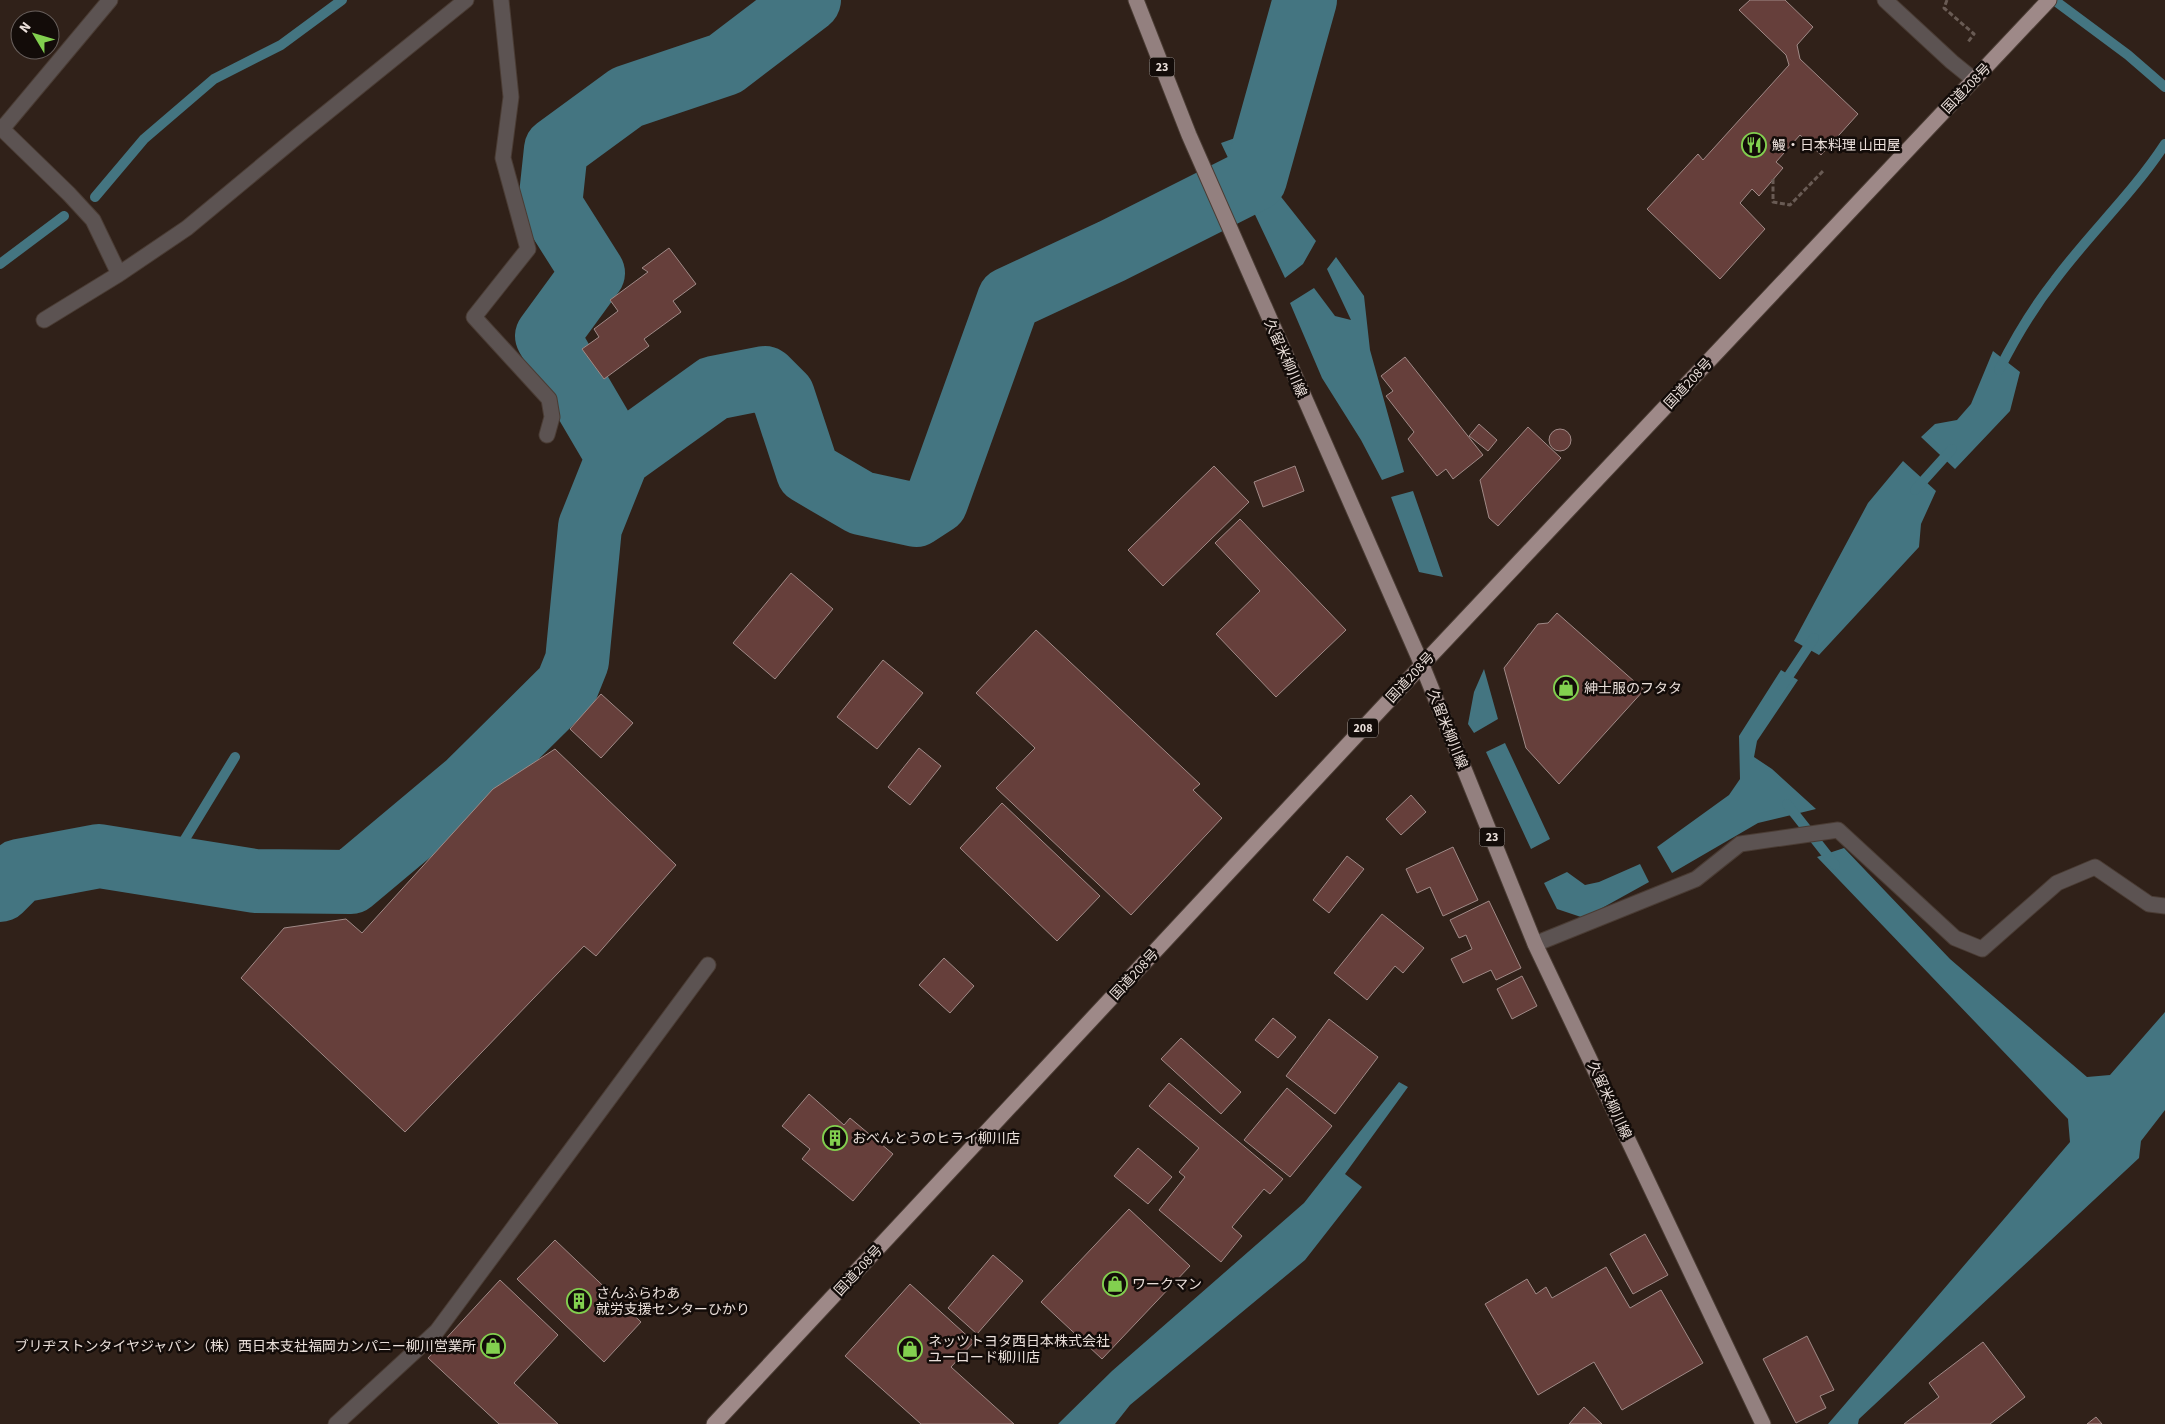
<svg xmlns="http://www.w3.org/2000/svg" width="2165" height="1424" viewBox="0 0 2165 1424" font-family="'Source Sans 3','Noto Sans JP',sans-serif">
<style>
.water{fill:#447581}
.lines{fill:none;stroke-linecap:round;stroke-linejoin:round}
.stream{stroke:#447581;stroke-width:10}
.river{stroke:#447581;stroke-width:64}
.building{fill:#663f3b;stroke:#a08a87}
.service-casing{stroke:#4a3c34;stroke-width:17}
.minor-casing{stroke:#4a3c34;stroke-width:17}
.primary-casing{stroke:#4a3c34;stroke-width:17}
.trunk-casing{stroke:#4a3c34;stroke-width:17}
.path{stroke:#695b54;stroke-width:3;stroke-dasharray:5 2.5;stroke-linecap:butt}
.service{stroke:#5c5352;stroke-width:15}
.minor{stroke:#5c5352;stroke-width:15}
.primary{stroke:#93807f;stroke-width:15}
.trunk{stroke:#9e8988;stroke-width:15}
.labels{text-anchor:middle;stroke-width:5;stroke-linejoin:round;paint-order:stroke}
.shield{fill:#130c09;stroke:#aaa09b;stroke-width:1}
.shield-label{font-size:12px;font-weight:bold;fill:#eadfda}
.street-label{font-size:14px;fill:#eadfda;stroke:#130c09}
.poi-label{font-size:14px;fill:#eadfda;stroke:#130c09;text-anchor:start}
</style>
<rect width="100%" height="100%" fill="#302119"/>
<path class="water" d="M 1287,0 L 1307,0 L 1329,4 L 1278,193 L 1316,241 L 1303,264 L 1285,278 L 1221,143 L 1252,132 Z
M 1336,257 L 1364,296 L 1370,350 L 1404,472 L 1382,480 L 1361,440 L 1322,378 L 1290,303 L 1314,288 L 1335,316 L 1351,320 L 1327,269 Z
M 1993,351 L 2020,372 L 2010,411 L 1955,469 L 1921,437 L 1935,424 L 1957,420 L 1971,404 Z
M 1903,461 L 1936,491 L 1921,524 L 1919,547 L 1819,655 L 1794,641 L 1868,503 Z
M 1413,491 L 1443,577 L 1419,572 L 1391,497 Z
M 1484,669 L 1498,719 L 1474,733 L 1468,724 L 1474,692 Z
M 1781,670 L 1798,680 L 1757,741 L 1754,757 L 1772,769 L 1816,809 L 1758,823 L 1672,873 L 1657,847 L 1729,795 L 1740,779 L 1739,736 Z
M 1505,743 L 1550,839 L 1531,849 L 1486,752 Z
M 1844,848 L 1950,959 L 2087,1077 L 2110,1075 L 2165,1012 L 2165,1110 L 2141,1141 L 2139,1158 L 1859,1419 L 1858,1424 L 1828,1424 L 2070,1142 L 2068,1119 L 1817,857 Z
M 1640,864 L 1649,882 L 1584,918 L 1557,909 L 1544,883 L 1567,872 L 1585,885 L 1599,882 Z
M 1399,1082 L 1408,1087 L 1345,1174 L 1362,1187 L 1305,1260 L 1130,1405 L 1115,1424 L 1058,1424 L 1112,1371 L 1304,1203 Z"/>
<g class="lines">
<path class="stream" d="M 2054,0 L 2128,55 L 2165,87
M 95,197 L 144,139 L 214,79 L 281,45 L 342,0
M 0,264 L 64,216
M 1999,370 C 2015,338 2033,308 2055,280 C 2090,233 2133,193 2165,144
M 1915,490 L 1952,449
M 1782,686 L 1814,638
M 1787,804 L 1835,865
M 168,867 L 235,757"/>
<path class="river" d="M 618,457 L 547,336 L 593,273 L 550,205 L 556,149 L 627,97 L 725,64 L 809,0
M 0,890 L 19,871 L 99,856 L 255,881 L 351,882 L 468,784 L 567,686 L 577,661 L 590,527 L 618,457 L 714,388 L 765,378 L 783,396 L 808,472 L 861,503 L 916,515 L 936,502 L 1009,299 L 1112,251 L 1255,179 L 1305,0"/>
</g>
<path class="building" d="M 1750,0 L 1785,0 L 1813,27 L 1797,45 L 1800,59 L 1858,114 L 1821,155 L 1800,135 L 1776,162 L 1783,168 L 1759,196 L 1752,189 L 1740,203 L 1765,229 L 1720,279 L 1647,209 L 1698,154 L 1703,160 L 1789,65 L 1786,55 L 1739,10 Z
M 669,248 L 696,284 L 673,301 L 681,312 L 644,339 L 649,346 L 604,379 L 582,349 L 599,337 L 594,329 L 618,311 L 610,300 L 648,272 L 642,268 Z
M 1405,357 L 1483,455 L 1453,479 L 1446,469 L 1437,476 L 1408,439 L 1414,432 L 1386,396 L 1393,391 L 1381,376 Z
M 1479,424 L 1497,440 L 1488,451 L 1469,436 Z
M 1528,427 L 1561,458 L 1498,526 L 1489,518 L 1480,480 Z
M1549 440a11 11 0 1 1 22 0a11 11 0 1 1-22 0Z
M 1214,466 L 1249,502 L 1163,586 L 1128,550 Z
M 1295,466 L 1304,491 L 1263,507 L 1254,482 Z
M 1240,519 L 1346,630 L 1276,697 L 1216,634 L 1260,591 L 1215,543 Z
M 791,573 L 833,609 L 775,679 L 733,643 Z
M 1557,613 L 1644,690 L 1559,784 L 1526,748 L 1504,668 L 1538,624 L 1548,623 Z
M 1036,630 L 1200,784 L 1193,790 L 1222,818 L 1131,915 L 996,788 L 1035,748 L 976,693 Z
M 883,660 L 923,693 L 877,749 L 837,717 Z
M 601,694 L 633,723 L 601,758 L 570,729 Z
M 919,748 L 941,766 L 910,805 L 888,787 Z
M 555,749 L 676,865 L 596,956 L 584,946 L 405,1132 L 241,978 L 284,928 L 346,919 L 362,933 L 493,789 Z
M 1411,795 L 1426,812 L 1401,835 L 1386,819 Z
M 1002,803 L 1100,896 L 1057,941 L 960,848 Z
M 1453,847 L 1478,900 L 1443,916 L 1430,887 L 1417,893 L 1406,869 Z
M 1347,856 L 1364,869 L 1329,913 L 1313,900 Z
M 1489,901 L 1521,968 L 1496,980 L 1491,970 L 1463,983 L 1451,959 L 1472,949 L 1466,935 L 1459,938 L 1450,920 Z
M 1382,914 L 1424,948 L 1403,973 L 1395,966 L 1367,1000 L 1334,973 Z
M 944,958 L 974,986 L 950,1013 L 919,985 Z
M 1522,976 L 1537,1006 L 1512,1019 L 1497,989 Z
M 1273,1018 L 1296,1037 L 1278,1058 L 1255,1040 Z
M 1329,1019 L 1378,1057 L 1335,1114 L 1286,1076 Z
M 1181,1038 L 1241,1092 L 1221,1114 L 1161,1059 Z
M 1169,1083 L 1283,1179 L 1270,1194 L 1264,1189 L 1232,1227 L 1242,1236 L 1221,1262 L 1159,1210 L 1185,1177 L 1179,1172 L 1199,1148 L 1149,1106 Z
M 1287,1088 L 1332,1126 L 1290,1177 L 1244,1140 Z
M 809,1094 L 844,1125 L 850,1118 L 893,1154 L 853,1201 L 802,1159 L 810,1149 L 782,1126 Z
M 1138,1148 L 1172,1177 L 1148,1204 L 1114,1176 Z
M 1129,1209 L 1190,1266 L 1102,1359 L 1041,1302 Z
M 1645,1234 L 1668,1275 L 1633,1294 L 1610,1254 Z
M 555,1240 L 641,1322 L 604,1362 L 517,1279 Z
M 993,1255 L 1023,1281 L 977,1334 L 948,1308 Z
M 1606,1267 L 1630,1308 L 1661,1290 L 1703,1363 L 1622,1410 L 1594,1362 L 1538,1395 L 1485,1304 L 1527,1279 L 1536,1294 L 1546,1287 L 1552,1298 Z
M 500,1280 L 558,1335 L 514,1383 L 558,1424 L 499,1424 L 428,1358 Z
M 910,1284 L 974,1342 L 951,1367 L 1014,1424 L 921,1424 L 845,1356 Z
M 1807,1336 L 1834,1390 L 1820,1396 L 1826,1408 L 1796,1423 L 1763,1359 Z
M 1983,1342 L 2025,1397 L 1990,1424 L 1904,1424 L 1939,1397 L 1929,1383 Z
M 1584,1407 L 1602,1424 L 1569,1424 Z
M 2096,1417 L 2102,1424 L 2087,1424 Z"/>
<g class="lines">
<defs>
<path id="service" d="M 1885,0 L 1952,62 L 1973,79"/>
<path id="minor" d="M 501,0 L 511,97 L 503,158 L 528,249 L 474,317 L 549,399 L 552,417 L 547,435
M 0,127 L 69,194 L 93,220 L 119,274 L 44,320
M 2,129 L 110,0
M 119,274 L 187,228 L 299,135 L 466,0
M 1535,944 L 1696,879 L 1740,844 L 1838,830 L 1955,938 L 1982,949 L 2057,883 L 2095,867 L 2149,904 L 2165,906
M 336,1424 L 437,1331 L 708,965"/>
<path id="primary" d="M 1136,0 L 1189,135 L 1422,665 L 1535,944 L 1763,1424"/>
<path id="trunk" d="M 714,1424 L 1422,665 L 2049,0"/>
</defs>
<use href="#service" class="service-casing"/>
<use href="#minor" class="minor-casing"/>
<use href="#primary" class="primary-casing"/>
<use href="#trunk" class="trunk-casing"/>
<path class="path" d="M 1947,0 L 1944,8 L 1974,34 L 1968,42
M 1773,179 L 1773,202 L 1790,205 L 1824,170"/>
<use href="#service" class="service"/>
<use href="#minor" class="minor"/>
<use href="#primary" class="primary"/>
<use href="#trunk" class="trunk"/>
</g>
<defs>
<symbol id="restaurant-ring" viewBox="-11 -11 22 22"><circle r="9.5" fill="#130c09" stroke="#82d04f" stroke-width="1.5"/><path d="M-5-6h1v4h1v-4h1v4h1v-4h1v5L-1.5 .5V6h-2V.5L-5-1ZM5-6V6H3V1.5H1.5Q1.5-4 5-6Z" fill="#82d04f"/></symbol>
<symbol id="shop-ring" viewBox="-11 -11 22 22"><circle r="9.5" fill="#130c09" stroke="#82d04f" stroke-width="1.5"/><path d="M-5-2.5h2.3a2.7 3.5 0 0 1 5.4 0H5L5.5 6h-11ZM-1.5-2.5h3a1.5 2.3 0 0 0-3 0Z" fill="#82d04f"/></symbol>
<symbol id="building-ring" viewBox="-11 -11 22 22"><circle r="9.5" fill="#130c09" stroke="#82d04f" stroke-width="1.5"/><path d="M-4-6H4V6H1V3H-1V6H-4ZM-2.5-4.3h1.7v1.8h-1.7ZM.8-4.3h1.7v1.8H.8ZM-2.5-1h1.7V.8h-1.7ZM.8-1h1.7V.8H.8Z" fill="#82d04f"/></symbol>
</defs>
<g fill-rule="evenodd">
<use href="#restaurant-ring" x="1740" y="131" width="28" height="28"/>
<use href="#shop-ring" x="1552" y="674" width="28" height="28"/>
<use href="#building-ring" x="821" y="1124" width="28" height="28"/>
<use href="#shop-ring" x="1101" y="1270" width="28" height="28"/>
<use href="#building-ring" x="565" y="1287" width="28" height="28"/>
<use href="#shop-ring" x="479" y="1332" width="28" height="28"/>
<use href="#shop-ring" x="896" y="1335" width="28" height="28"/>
</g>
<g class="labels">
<g class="shield">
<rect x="1149.5" y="57.5" width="25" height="19" rx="4"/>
<rect x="1348" y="718.5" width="30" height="19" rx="4"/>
<rect x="1479.5" y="827.5" width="25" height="19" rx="4"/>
</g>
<g class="shield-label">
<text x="1162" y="71">23</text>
<text x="1363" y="732">208</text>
<text x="1492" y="841">23</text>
</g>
<g class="street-label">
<text transform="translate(1966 88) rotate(-46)" y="5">国道208号</text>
<text transform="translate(1286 358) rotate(66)" y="5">久留米柳川線</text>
<text transform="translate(1688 383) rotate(-47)" y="5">国道208号</text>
<text transform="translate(1410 677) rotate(-47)" y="5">国道208号</text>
<text transform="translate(1448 729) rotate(68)" y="5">久留米柳川線</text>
<text transform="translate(1134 974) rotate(-47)" y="5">国道208号</text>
<text transform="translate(1610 1100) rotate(65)" y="5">久留米柳川線</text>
<text transform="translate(858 1270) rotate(-47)" y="5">国道208号</text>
</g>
<g class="poi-label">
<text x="1772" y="150">鰻・日本料理 山田屋</text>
<text x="1584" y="693">紳士服のフタタ</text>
<text x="852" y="1143">おべんとうのヒライ柳川店</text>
<text x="1132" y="1289">ワークマン</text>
<text x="596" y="1298">さんふらわあ<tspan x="596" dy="16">就労支援センターひかり</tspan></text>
<text x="928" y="1346">ネッツトヨタ西日本株式会社<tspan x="928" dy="16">ユーロード柳川店</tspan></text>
<text x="476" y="1351" text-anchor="end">ブリヂストンタイヤジャパン（株）西日本支社福岡カンパニー柳川営業所</text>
</g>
</g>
<g transform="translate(35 35) rotate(308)"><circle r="24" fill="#130c09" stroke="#69605d"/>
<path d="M0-4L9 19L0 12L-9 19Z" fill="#82d04f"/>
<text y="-8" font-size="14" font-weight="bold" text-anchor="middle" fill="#eadfda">N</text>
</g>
</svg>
